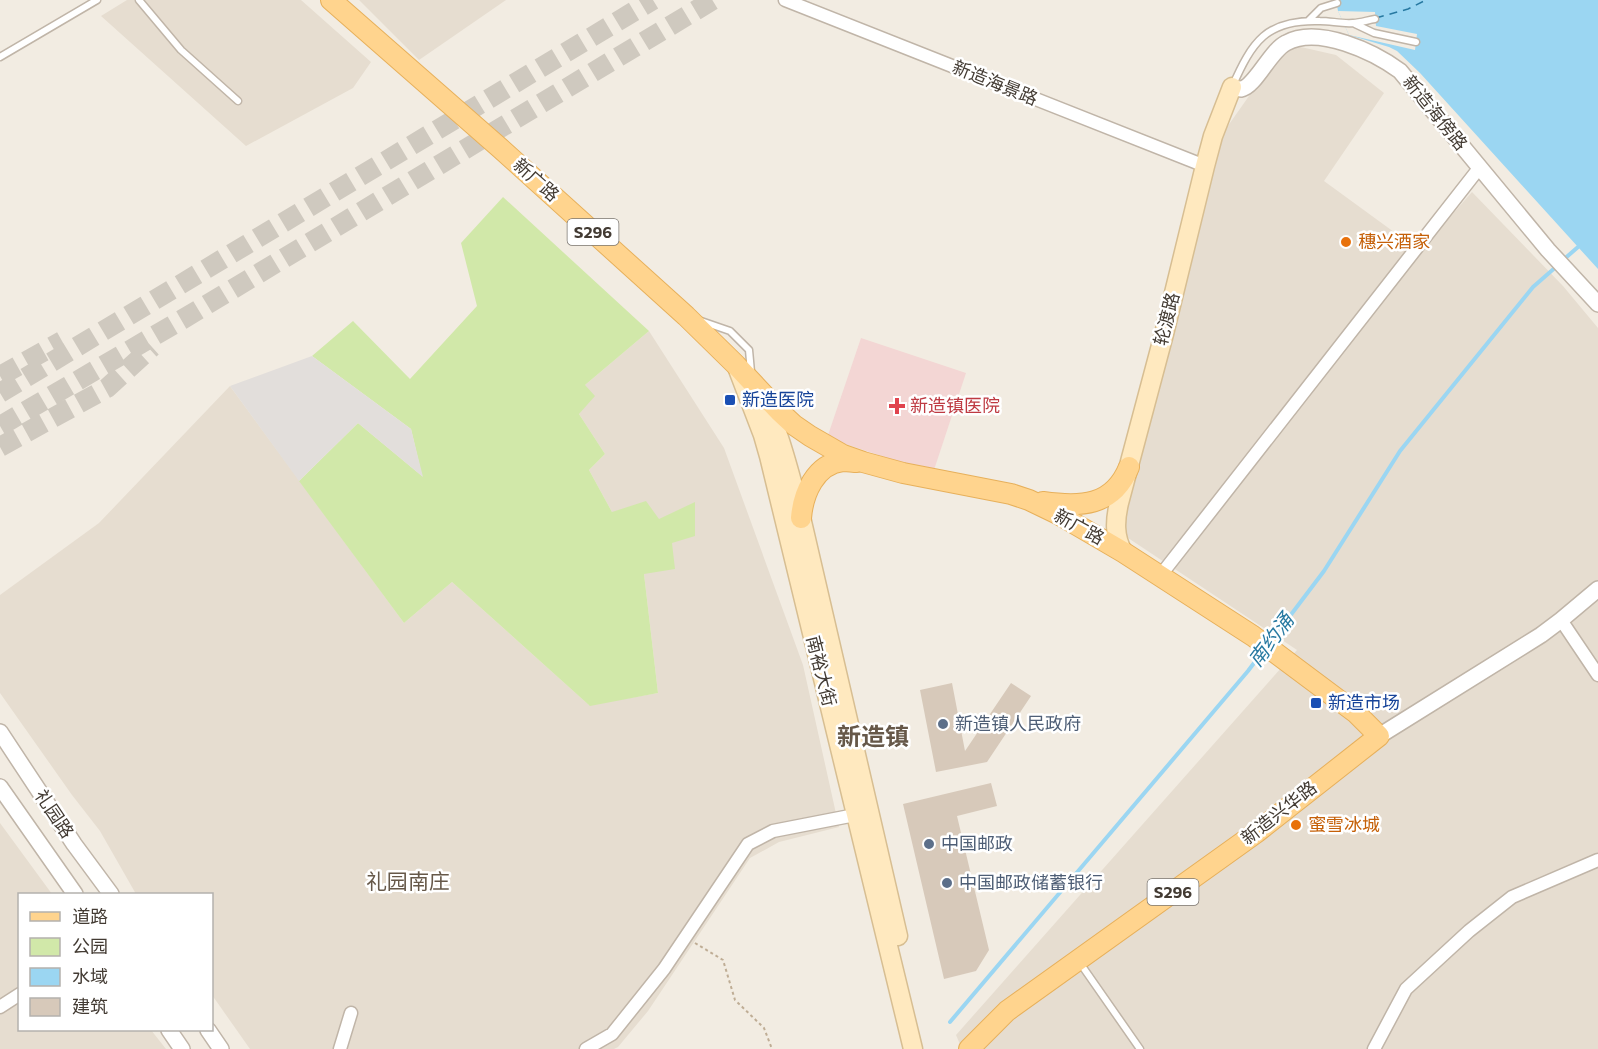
<svg xmlns="http://www.w3.org/2000/svg" width="1598" height="1049" viewBox="0 0 1598 1049" font-family="Commissioner,'Noto Sans SC',sans-serif">
<style>
.residential{fill:#e6ddd0}
.medical{fill:#f3d6d4}
.green{fill:#d1e8a9}
.parking{fill:#e2dedb}
.water{fill:#9bd6f2}
.pier{fill:#f2ece2}
.lines{fill:none;stroke-linecap:round;stroke-linejoin:round}
.stream{stroke:#9bd6f2;stroke-width:4}
.ferry{stroke:#2779a1;stroke-width:1.5;stroke-dasharray:8 6;stroke-linecap:butt}
.building{fill:#d7c9ba}
.primary-tunnel{stroke:#cfc9bf;stroke-width:20;stroke-dasharray:20 10;stroke-linecap:butt}
.service-casing{stroke:#c0b5a8;stroke-width:9}
.minor-casing{stroke:#c0b5a8;stroke-width:15}
.tertiary-casing{stroke:#c0b5a8;stroke-width:18}
.secondary-casing{stroke:#d7be92;stroke-width:21}
.primary-casing{stroke:#e7b05b;stroke-width:22}
.path{stroke:#bfad95;stroke-width:2;stroke-dasharray:3 3;stroke-linecap:butt}
.service{stroke:#fff;stroke-width:6}
.minor{stroke:#fff;stroke-width:12}
.tertiary{stroke:#fff;stroke-width:15}
.secondary{stroke:#ffe9bf;stroke-width:18}
.primary{stroke:#ffd48e;stroke-width:20}
.food-dot{fill:#e8710a;stroke:#fff;stroke-width:2}
.transit-dot{fill:#1a4fb4;stroke:#fff;stroke-width:2}
.health-dot{fill:#e0444e;stroke:#fff;stroke-width:2}
.service-dot{fill:#5c6f8a;stroke:#fff;stroke-width:2}
.labels{text-anchor:middle;stroke-width:5;stroke-linejoin:round;paint-order:stroke}
.shield{fill:#fff;stroke:#7b7670;stroke-width:1.5}
.shield-label{font-size:16px;font-weight:bold;fill:#433b33}
.street-label{font-size:18px;fill:#433b33;stroke:#fff}
.food-label{font-size:18px;fill:#c56008;stroke:#fff;text-anchor:start}
.transit-label{font-size:18px;fill:#164399;stroke:#fff;text-anchor:start}
.health-label{font-size:18px;fill:#be3a42;stroke:#fff;text-anchor:start}
.service-label{font-size:18px;fill:#4e5e75;stroke:#fff;text-anchor:start}
.water-label{font-size:20px;font-style:italic;fill:#2779a1;stroke:#fff}
.quarter-label{font-size:21px;fill:#665849;stroke:#fff}
.district-label{font-size:24px;font-weight:bold;fill:#665849;stroke:#fff}
</style>
<rect width="100%" height="100%" fill="#f2ece2"/>
<path class="residential" d="M 127,0 L 301,0 L 371,62 L 353,88 L 246,146 L 101,16 Z
M 359,0 L 506,0 L 419,60 Z
M 1292,45 L 1336,55 L 1384,93 L 1324,181 L 1420,251 L 1472,192 L 1563,286 L 1598,328 L 1598,1049 L 962,1049 L 956,1035 L 1297,650 L 1113,528 L 1197,202 L 1225,130 L 1261,79 Z
M 649,331 L 724,448 L 803,665 L 839,827 L 779,842 L 750,858 L 648,1011 L 618,1047 L 614,1049 L 250,1049 L 212,995 L 212,894 L 136,894 L 100,831 L 72,795 L 0,693 L 0,595 L 99,523 L 230,386 L 404,623 L 452,582 L 589,705 L 658,693 L 644,574 L 672,543 L 695,503 L 658,520 L 612,512 L 589,470 L 605,454 L 579,414 L 585,385 Z
M 0,823 L 52,894 L 20,894 L 20,1030 L 151,1030 L 166,1049 L 0,1049 Z"/>
<path class="medical" d="M 861,338 L 966,373 L 933,473 L 827,438 Z"/>
<path class="green" d="M 503,197 L 649,331 L 585,385 L 595,396 L 579,414 L 605,454 L 589,470 L 612,512 L 646,501 L 659,519 L 695,502 L 695,536 L 672,543 L 675,569 L 644,574 L 658,693 L 590,706 L 452,582 L 404,623 L 299,481 L 358,423 L 422,476 L 411,429 L 312,356 L 353,321 L 410,379 L 477,306 L 461,243 Z"/>
<path class="parking" d="M 312,356 L 411,429 L 423,477 L 358,423 L 299,481 L 230,386 Z"/>
<path class="water" d="M 1336,0 L 1598,0 L 1598,269 L 1420,73 L 1397,51 L 1389,47 L 1349,35 L 1338,11 Z"/>
<path class="pier" d="M 1338,11 L 1375,12 L 1376,26 L 1417,34 L 1415,50 L 1349,35 Z"/>
<g class="lines">
<path class="stream" d="M 1562,261 L 1578,247
M 1271,641 L 1324,571 L 1400,451 L 1533,287 L 1557,266
M 950,1022 L 1248,671 L 1263,651"/>
<path class="ferry" d="M 1376,18 L 1408,9 L 1426,0"/>
</g>
<path class="building" d="M 952,683 L 965,751 L 1011,683 L 1031,696 L 987,762 L 936,772 L 920,690 Z
M 991,783 L 997,806 L 957,816 L 989,950 L 976,971 L 944,979 L 903,804 Z"/>
<g class="lines">
<path class="primary-tunnel" d="M 0,376 L 62,341
M 0,393 L 653,0
M 0,426 L 183,319 L 713,0
M 0,447 L 107,388 L 152,347"/>
<defs>
<path id="service" d="M 139,0 L 181,50 L 238,101
M 1308,21 L 1321,8 L 1337,3
M 1355,24 L 1374,33 L 1416,42
M 0,57 L 97,0
M 1232,87 C 1252,42 1266,19 1320,21 C 1331,21 1342,24 1353,23 C 1360,23 1368,20 1375,19
M 701,321 L 730,331 L 749,350 L 751,372
M 1080,963 L 1140,1049"/>
<path id="minor" d="M 785,0 L 1205,166
M 1160,576 L 1480,167
M 1561,620 L 1598,675
M 0,1007 L 20,994
M 340,1049 L 351,1013
M 586,1049 L 612,1034 L 664,969 L 748,844 L 773,831 L 855,815
M 1374,1049 L 1406,989 L 1469,931 L 1512,897 L 1598,860"/>
<path id="tertiary" d="M 1232,87 C 1235,88 1238,89 1241,89 C 1255,87 1270,51 1286,43 C 1318,25 1374,52 1400,71 L 1548,250 L 1598,304
M 0,732 L 74,844 L 111,894
M 1379,736 L 1541,635 L 1561,620 L 1598,589
M 0,787 L 75,894
M 169,1030 L 182,1049
M 208,1030 L 221,1049"/>
<path id="secondary" d="M 737,367 L 763,435 L 769,456 L 913,1049
M 761,396 C 779,429 787,465 797,500 L 898,936
M 1123,552 C 1114,536 1115,520 1119,503 L 1164,334 L 1205,166 L 1213,136 L 1232,87"/>
<path id="primary" d="M 331,0 L 500,148 L 686,316 L 736,365 L 780,412 L 794,425 L 810,436 L 843,455 L 863,462 L 903,473 L 1011,494 L 1029,500 L 1058,514 L 1123,552 L 1253,636 L 1356,713 L 1379,736 L 1257,832 L 1007,1011 L 969,1049
M 1043,502 C 1080,507 1113,507 1129,467
M 801,518 C 803,494 815,464 843,461 C 848,461 853,462 857,462"/>
</defs>
<use href="#service" class="service-casing"/>
<use href="#minor" class="minor-casing"/>
<use href="#tertiary" class="tertiary-casing"/>
<use href="#secondary" class="secondary-casing"/>
<use href="#primary" class="primary-casing"/>
<path class="path" d="M 695,943 L 723,960 L 735,1000 L 764,1028 L 772,1049"/>
<use href="#service" class="service"/>
<use href="#minor" class="minor"/>
<use href="#tertiary" class="tertiary"/>
<use href="#secondary" class="secondary"/>
<use href="#primary" class="primary"/>
</g>
<g class="food-dot">
<circle cx="1346" cy="242" r="6"/>
<circle cx="1296" cy="825" r="6"/>
</g>
<g class="transit-dot">
<rect x="724" y="394" width="12" height="12" rx="3"/>
<rect x="1310" y="697" width="12" height="12" rx="3"/>
</g>
<path class="health-dot" d="M894 397h6v6h6v6h-6v6h-6v-6h-6v-6h6z"/>
<g class="service-dot">
<circle cx="943" cy="724" r="6"/>
<circle cx="929" cy="844" r="6"/>
<circle cx="947" cy="883" r="6"/>
</g>
<g class="labels">
<g class="shield">
<rect x="567.5" y="219" width="51" height="26" rx="4.5"/>
<rect x="1147.5" y="879" width="51" height="26" rx="4.5"/>
</g>
<g class="shield-label">
<text x="593" y="238">S296</text>
<text x="1173" y="898">S296</text>
</g>
<g class="street-label">
<text transform="translate(995 83) rotate(22)" y="6">新造海景路</text>
<text transform="translate(1435 113) rotate(51)" y="6">新造海傍路</text>
<text transform="translate(536 180) rotate(42)" y="6">新广路</text>
<text transform="translate(1167 319) rotate(-76)" y="6">轮渡路</text>
<text transform="translate(1079 527) rotate(29)" y="6">新广路</text>
<text transform="translate(821 671) rotate(76)" y="6">南裕大街</text>
<text transform="translate(1279 813) rotate(-38)" y="6">新造兴华路</text>
<text transform="translate(54 814) rotate(56)" y="6">礼园路</text>
</g>
<g class="food-label">
<text x="1358" y="248">穗兴酒家</text>
<text x="1308" y="831">蜜雪冰城</text>
</g>
<g class="transit-label">
<text x="742" y="406">新造医院</text>
<text x="1328" y="709">新造市场</text>
</g>
<g class="health-label">
<text x="910" y="412">新造镇医院</text>
</g>
<g class="service-label">
<text x="955" y="730">新造镇人民政府</text>
<text x="941" y="850">中国邮政</text>
<text x="959" y="889">中国邮政储蓄银行</text>
</g>
<g class="water-label">
<text transform="translate(1271 640) rotate(-53)" y="7">南约涌</text>
</g>
<g class="quarter-label">
<text x="408" y="889">礼园南庄</text>
</g>
<g class="district-label">
<text x="873" y="745">新造镇</text>
</g>
</g>
<rect x="18" y="893" width="195" height="138" fill="#ffffff" stroke="#b4b1ad" stroke-width="1.5"/>
<rect x="30" y="912" width="30" height="9" fill="#ffd48e" stroke="#b4b1ad" stroke-width="1.5"/>
<text x="72" y="923" font-size="18" fill="#433b33">道路</text>
<rect x="30" y="938" width="30" height="18" fill="#d1e8a9" stroke="#b4b1ad" stroke-width="1.5"/>
<text x="72" y="953" font-size="18" fill="#433b33">公园</text>
<rect x="30" y="968" width="30" height="18" fill="#9bd6f2" stroke="#b4b1ad" stroke-width="1.5"/>
<text x="72" y="983" font-size="18" fill="#433b33">水域</text>
<rect x="30" y="998" width="30" height="18" fill="#d7c9ba" stroke="#b4b1ad" stroke-width="1.5"/>
<text x="72" y="1013" font-size="18" fill="#433b33">建筑</text>
</svg>
